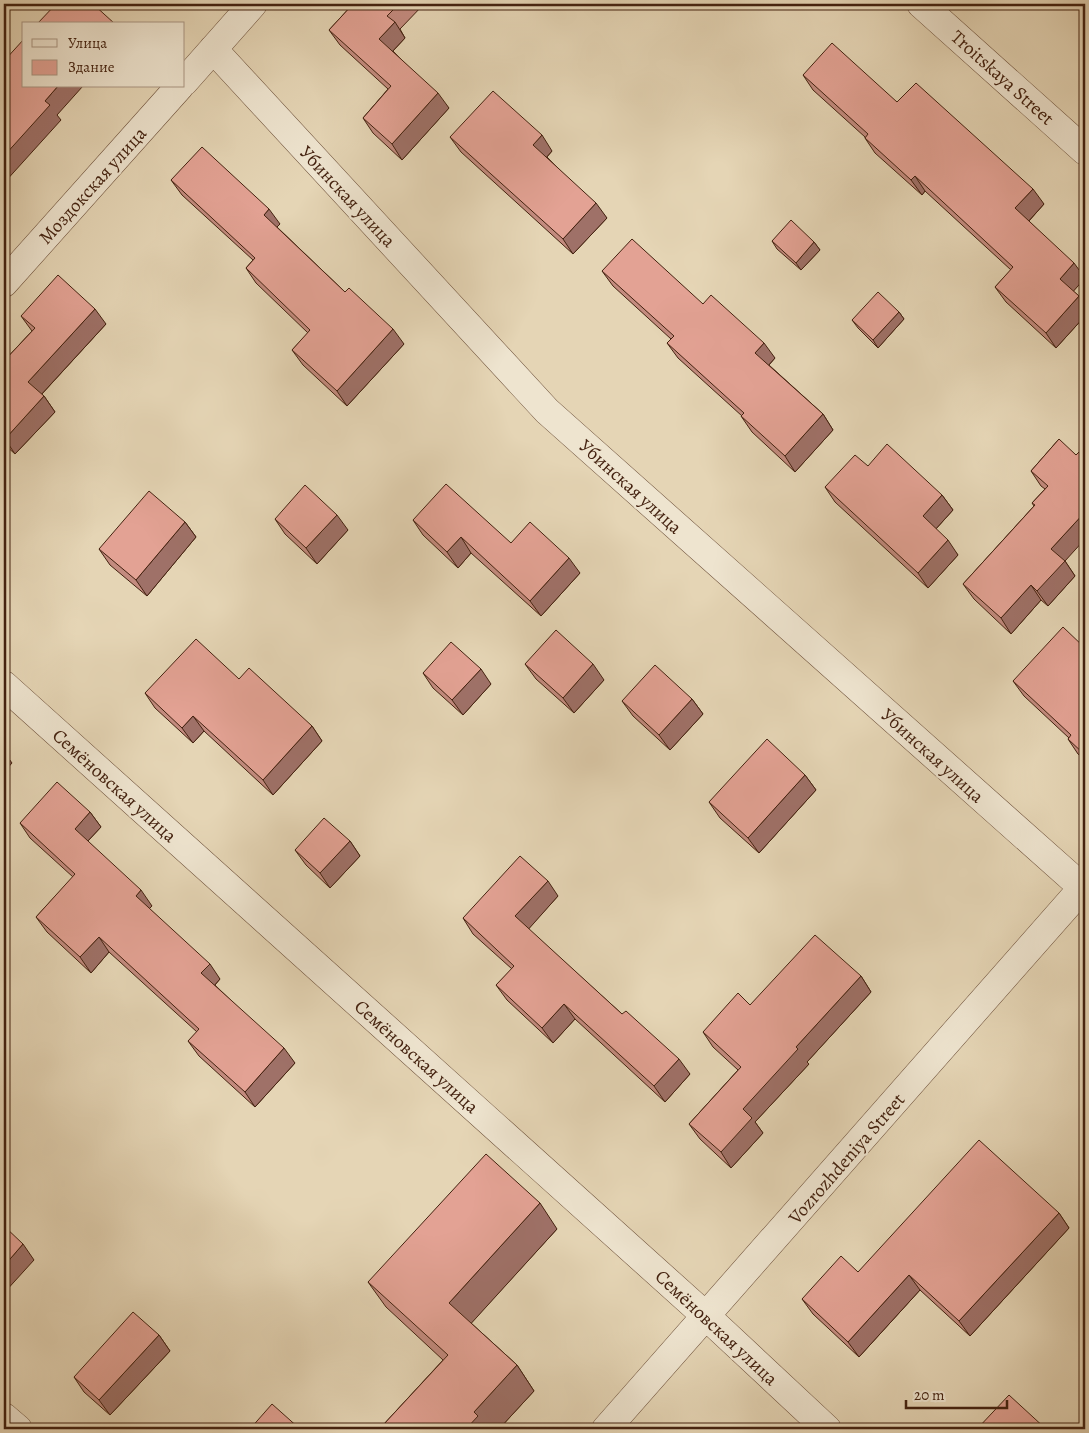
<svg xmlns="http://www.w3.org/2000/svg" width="1089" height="1433" viewBox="0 0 1089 1433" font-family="Alegreya,serif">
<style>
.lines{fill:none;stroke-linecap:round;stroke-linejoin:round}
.minor-casing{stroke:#6c4f39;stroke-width:29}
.minor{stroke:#eee4cf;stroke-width:28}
.wall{fill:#c38b7f;stroke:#442210}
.shaded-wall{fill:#9f7168;stroke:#442210}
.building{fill:#e3a294;stroke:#442210}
.labels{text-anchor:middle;stroke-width:4.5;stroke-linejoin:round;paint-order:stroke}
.street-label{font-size:19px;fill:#442210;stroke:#eee4cf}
</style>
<rect width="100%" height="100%" fill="#e5d5b5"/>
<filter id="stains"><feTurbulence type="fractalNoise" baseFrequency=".004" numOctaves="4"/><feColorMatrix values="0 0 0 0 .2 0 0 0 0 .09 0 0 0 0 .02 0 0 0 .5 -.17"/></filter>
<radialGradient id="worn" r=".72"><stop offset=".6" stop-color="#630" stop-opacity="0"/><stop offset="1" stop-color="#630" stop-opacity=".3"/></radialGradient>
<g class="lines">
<defs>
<path id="minor" d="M 921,4 L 1085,151
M 213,49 L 547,411 L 1083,888
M 184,82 L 253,4
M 4,283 L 180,86
M 4,685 L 707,1317 L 827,1429
M 4,1417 L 18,1429
M 606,1429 L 1085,885"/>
</defs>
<use href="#minor" class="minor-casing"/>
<use href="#minor" class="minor"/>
</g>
<path class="wall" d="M 353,4 L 424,4 L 400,29 L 405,38 L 393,51 L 449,108 L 402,160 L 373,133 L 363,118 L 388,89 L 340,45 L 329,30 Z
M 803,75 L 897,102 L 1044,204 L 1029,221 L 1085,278 L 1073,291 L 1079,296 L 1085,305 L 1085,316 L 1056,348 L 1006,302 L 995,287 L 1011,270 L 925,191 L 922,195 L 875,153 L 865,138 L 865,137 L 813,90 Z
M 450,137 L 552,151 L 547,157 L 607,218 L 573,254 L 461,152 Z
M 171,180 L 280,224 L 277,227 L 345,292 L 404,344 L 347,406 L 303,365 L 292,350 L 308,333 L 256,283 L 246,268 L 253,260 L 182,195 Z
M 772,241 L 814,242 L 820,250 L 801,270 L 777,249 Z
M 602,271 L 703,304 L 775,358 L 769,365 L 823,414 L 833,430 L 795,472 L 752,432 L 741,416 L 742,416 L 678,358 L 667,343 L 671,339 L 613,286 Z
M 899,312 L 904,319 L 878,348 L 858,328 L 852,320 Z
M 21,316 L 106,324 L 42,394 L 44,396 L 55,412 L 15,454 L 4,444 L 4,361 L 32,331 Z
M 1059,439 L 1065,561 L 1075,576 L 1048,606 L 1041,600 L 1011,634 L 974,599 L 963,584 L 1034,506 L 1032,503 L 1045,489 L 1041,486 L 1031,471 Z
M 825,487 L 942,495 L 953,510 L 936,529 L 958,555 L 928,588 L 835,502 Z
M 275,519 L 348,530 L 317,564 L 285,534 Z
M 413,520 L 511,543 L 580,573 L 541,616 L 471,553 L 458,568 L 423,535 Z
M 185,522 L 196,537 L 147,596 L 110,565 L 99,549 Z
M 1085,648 L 1085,760 L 1078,754 L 1068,739 L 1069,738 L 1024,696 L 1013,681 Z
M 525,664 L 604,680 L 574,713 L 536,679 Z
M 423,673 L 491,684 L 463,715 L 433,688 Z
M 239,679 L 312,726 L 322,741 L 273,795 L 204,731 L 193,743 L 155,708 L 145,693 Z
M 692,699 L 703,714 L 670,750 L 633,716 L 622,701 Z
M 805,775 L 816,790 L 759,853 L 720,818 L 709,802 Z
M 90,812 L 101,827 L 88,841 L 152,906 L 149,908 L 220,979 L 215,985 L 295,1063 L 255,1107 L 199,1056 L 188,1041 L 197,1032 L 109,952 L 91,973 L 47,932 L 36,917 L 73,877 L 30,838 L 20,823 Z
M 350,841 L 360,856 L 330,888 L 306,865 L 295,850 Z
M 558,896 L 528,929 L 622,1014 L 690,1074 L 665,1102 L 575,1019 L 553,1043 L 507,1000 L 496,985 L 512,969 L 473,934 L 463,918 Z
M 861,976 L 871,992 L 807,1062 L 809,1064 L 755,1122 L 763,1133 L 731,1168 L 700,1139 L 689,1124 L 738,1070 L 713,1047 L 703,1032 L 750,1005 Z
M 1059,1213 L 1069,1228 L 970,1336 L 920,1290 L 859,1357 L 813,1314 L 802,1299 L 858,1272 Z
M 557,1229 L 471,1323 L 517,1365 L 534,1391 L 499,1429 L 388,1429 L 384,1424 L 443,1360 L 386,1307 L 368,1282 Z
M 159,1335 L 170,1351 L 110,1415 L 84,1392 L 74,1377 Z"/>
<path class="shaded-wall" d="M 395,22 L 405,38 L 390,54 L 379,39 Z
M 58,86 L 83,86 L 57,115 L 61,120 L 4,183 L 4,156 L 45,101 Z
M 438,93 L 449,108 L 402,160 L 392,144 Z
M 542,135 L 552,151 L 544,160 L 533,145 Z
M 915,176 L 925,191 L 922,195 L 911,180 Z
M 1033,189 L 1044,204 L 1026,224 L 1015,208 Z
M 596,203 L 607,218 L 573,254 L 563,239 Z
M 269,209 L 280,224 L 274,230 L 264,215 Z
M 814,242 L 820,250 L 801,270 L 796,263 Z
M 1074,263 L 1085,278 L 1071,294 L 1060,279 Z
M 1079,296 L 1085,305 L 1085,316 L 1056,348 L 1046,333 Z
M 95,309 L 106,324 L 39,397 L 28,382 Z
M 899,312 L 904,319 L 878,348 L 873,340 Z
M 393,329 L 404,344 L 347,406 L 337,391 Z
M 764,343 L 775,358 L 766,368 L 755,353 Z
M 44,396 L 55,412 L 15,454 L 5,439 Z
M 823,414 L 833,430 L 795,472 L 785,456 Z
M 942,495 L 953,510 L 933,532 L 923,516 Z
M 1085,512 L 1085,539 L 1065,561 L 1075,576 L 1048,606 L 1037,591 L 1051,549 Z
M 337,515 L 348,530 L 317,564 L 306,548 Z
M 185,522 L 196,537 L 147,596 L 136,580 Z
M 461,537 L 471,553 L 458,568 L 447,552 Z
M 948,540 L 958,555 L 928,588 L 918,573 Z
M 569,558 L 580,573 L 541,616 L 530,601 Z
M 1031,585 L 1041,600 L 1011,634 L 1001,618 Z
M 593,664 L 604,680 L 574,713 L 563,698 Z
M 481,669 L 491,684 L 463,715 L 452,700 Z
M 692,699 L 703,714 L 670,750 L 659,735 Z
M 193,716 L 204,731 L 193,743 L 182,728 Z
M 312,726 L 322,741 L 273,795 L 263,780 Z
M 4,752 L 12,763 L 4,772 Z
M 805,775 L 816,790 L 759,853 L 748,838 Z
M 90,812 L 101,827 L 85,844 L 75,829 Z
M 350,841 L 360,856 L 330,888 L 320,873 Z
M 548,881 L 558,896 L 526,932 L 515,916 Z
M 141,890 L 152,906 L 147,911 L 136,896 Z
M 99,937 L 109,952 L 91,973 L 80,957 Z
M 210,964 L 220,979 L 212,988 L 201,973 Z
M 861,976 L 871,992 L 807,1062 L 809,1064 L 755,1122 L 763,1133 L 731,1168 L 721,1152 L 743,1109 L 796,1047 Z
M 564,1004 L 575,1019 L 553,1043 L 542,1028 Z
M 284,1048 L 295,1063 L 255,1107 L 245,1092 Z
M 679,1059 L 690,1074 L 665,1102 L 654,1086 Z
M 540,1203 L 557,1229 L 467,1328 L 449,1303 Z
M 1059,1213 L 1069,1228 L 970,1336 L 959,1321 Z
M 23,1244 L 34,1260 L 4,1293 L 4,1266 Z
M 909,1275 L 920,1290 L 859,1357 L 848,1342 Z
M 159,1335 L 170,1351 L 110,1415 L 99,1400 Z
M 517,1365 L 534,1391 L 499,1429 L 466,1429 L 474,1412 Z"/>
<path class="building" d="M 56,4 L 93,4 L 115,24 L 37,24 Z
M 353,4 L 399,4 L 387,16 L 395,22 L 379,39 L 438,93 L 392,144 L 363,118 L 391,86 L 329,30 Z
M 24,39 L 24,86 L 58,86 L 45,101 L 50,105 L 4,156 L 4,61 Z
M 832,43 L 897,102 L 916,83 L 1033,189 L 1015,208 L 1074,263 L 1060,279 L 1079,296 L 1046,333 L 995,287 L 1013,267 L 915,176 L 911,180 L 865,138 L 868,134 L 803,75 Z
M 493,91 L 542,135 L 533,145 L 596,203 L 563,239 L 450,137 Z
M 202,147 L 269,209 L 264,215 L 345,292 L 349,288 L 393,329 L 337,391 L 292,350 L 310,330 L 246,268 L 255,258 L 171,180 Z
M 791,220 L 814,242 L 796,263 L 772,241 Z
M 632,239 L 703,304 L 711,295 L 764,343 L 755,353 L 823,414 L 785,456 L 741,416 L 744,413 L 667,343 L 674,336 L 602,271 Z
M 58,275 L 95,309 L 28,382 L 44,396 L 5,439 L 4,438 L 4,361 L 35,328 L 21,316 Z
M 878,292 L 899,312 L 873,340 L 852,320 Z
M 1059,439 L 1076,455 L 1084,447 L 1085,447 L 1085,512 L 1051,549 L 1065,561 L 1037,591 L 1031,585 L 1001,618 L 963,584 L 1035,505 L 1032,503 L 1048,486 L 1031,471 Z
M 887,444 L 942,495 L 923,516 L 948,540 L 918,573 L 825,487 L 855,455 L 868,466 Z
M 446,484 L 511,543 L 530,522 L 569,558 L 530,601 L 461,537 L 447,552 L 413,520 Z
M 305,485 L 337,515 L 306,548 L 275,519 Z
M 149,491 L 185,522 L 136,580 L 99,549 Z
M 1063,627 L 1085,648 L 1085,755 L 1068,739 L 1071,735 L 1013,681 Z
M 556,630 L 593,664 L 563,698 L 525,664 Z
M 196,639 L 239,679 L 249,668 L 312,726 L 263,780 L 193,716 L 182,728 L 145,693 Z
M 451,642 L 481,669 L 452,700 L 423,673 Z
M 655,665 L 692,699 L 659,735 L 622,701 Z
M 767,739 L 805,775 L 748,838 L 709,802 Z
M 57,782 L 90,812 L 75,829 L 141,890 L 136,896 L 210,964 L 201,973 L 284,1048 L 245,1092 L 188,1041 L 199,1029 L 99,937 L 80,957 L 36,917 L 75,874 L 20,823 Z
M 324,818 L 350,841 L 320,873 L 295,850 Z
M 520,856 L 548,881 L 515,916 L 622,1014 L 626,1011 L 679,1059 L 654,1086 L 564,1004 L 542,1028 L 496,985 L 514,966 L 463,918 Z
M 815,935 L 861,976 L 796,1047 L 798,1049 L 743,1109 L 752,1118 L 721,1152 L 689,1124 L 741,1067 L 703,1032 L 738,993 L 750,1005 Z
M 1085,1135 L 1085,1144 L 1081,1140 Z
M 979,1140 L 1059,1213 L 959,1321 L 909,1275 L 848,1342 L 802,1299 L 841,1256 L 858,1272 Z
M 486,1154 L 540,1203 L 449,1303 L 517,1365 L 474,1412 L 478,1416 L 466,1429 L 390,1429 L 384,1424 L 448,1355 L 368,1282 Z
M 4,1226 L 23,1244 L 4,1266 Z
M 133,1312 L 159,1335 L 99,1400 L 74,1377 Z
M 1009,1395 L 1046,1429 L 977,1429 Z
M 272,1404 L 300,1429 L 250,1429 Z
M 688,1423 L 694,1429 L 682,1429 Z"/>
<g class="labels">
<g class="street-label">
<text transform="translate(1003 77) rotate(42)" y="7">Troitskaya Street</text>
<text transform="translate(92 185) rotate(-48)" y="7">Моздокская улица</text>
<text transform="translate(348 196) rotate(47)" y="7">Убинская улица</text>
<text transform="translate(631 486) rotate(42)" y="7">Убинская улица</text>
<text transform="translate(933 755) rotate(42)" y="7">Убинская улица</text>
<text transform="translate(115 785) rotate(42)" y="7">Семёновская улица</text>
<text transform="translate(417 1056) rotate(42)" y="7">Семёновская улица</text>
<text transform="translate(846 1158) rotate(-49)" y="7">Vozrozhdeniya Street</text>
<text transform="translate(717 1327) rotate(43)" y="7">Семёновская улица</text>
</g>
</g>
<rect width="1089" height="1433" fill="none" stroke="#e5d5b5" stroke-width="20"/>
<rect x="5" y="5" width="1079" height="1423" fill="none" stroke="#442210" stroke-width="2.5"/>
<rect x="10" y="10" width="1069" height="1413" fill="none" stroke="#442210"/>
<rect x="22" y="22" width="162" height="65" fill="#eee4cf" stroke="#aa9683"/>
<rect x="32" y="39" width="25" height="8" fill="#eee4cf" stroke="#aa9683"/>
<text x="68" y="48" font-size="15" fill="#442210">Улица</text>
<rect x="32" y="60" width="25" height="15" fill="#e3a294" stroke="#aa9683"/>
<text x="68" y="72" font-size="15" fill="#442210">Здание</text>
<path d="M906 1400v8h101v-8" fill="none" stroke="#442210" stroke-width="2.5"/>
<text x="914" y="1400" font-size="15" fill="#442210" stroke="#eee4cf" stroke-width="4" paint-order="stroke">20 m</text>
<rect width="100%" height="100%" filter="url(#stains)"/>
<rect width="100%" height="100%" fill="url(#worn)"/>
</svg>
